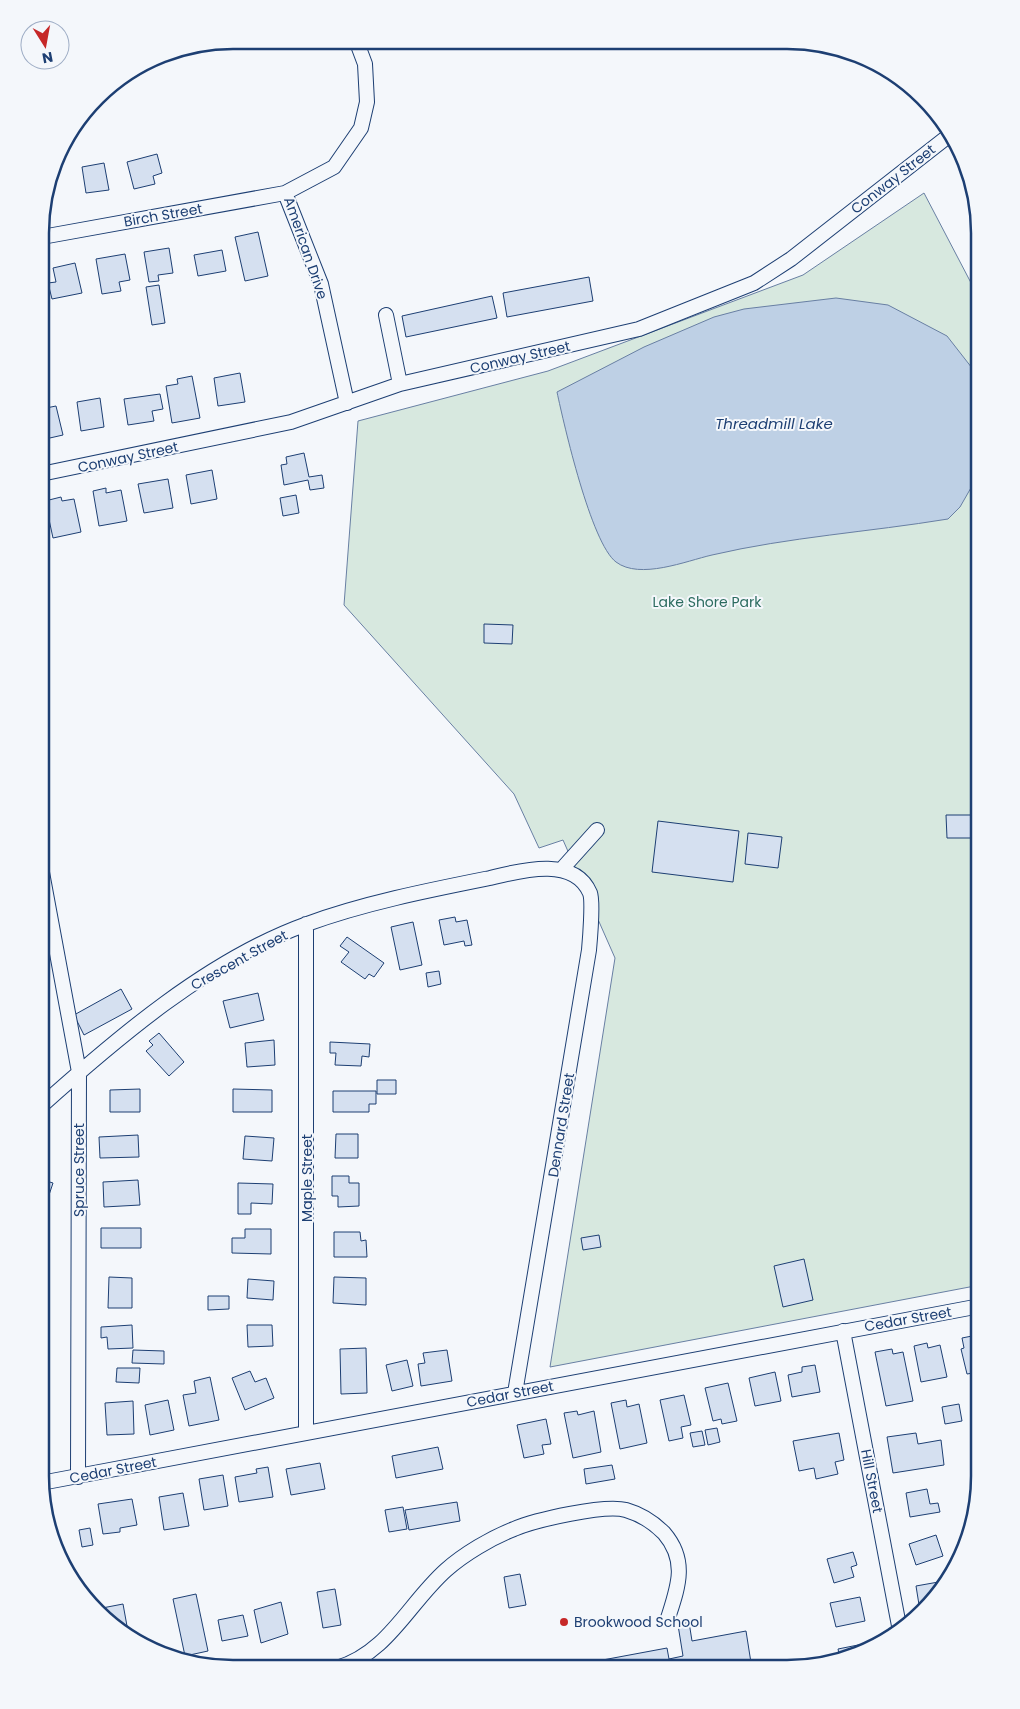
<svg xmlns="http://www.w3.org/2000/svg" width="1020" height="1709" viewBox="0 0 1020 1709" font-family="Poppins,sans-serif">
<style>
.green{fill:#d7e8df;stroke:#687fa3}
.water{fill:#bed0e5;stroke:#687fa3}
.building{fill:#d5e0f0;stroke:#1d3f73}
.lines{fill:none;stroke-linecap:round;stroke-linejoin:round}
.street-casing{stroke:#1d3f73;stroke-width:16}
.street{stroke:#f4f7fb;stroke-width:14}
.poi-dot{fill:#c62828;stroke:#f4f7fb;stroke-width:2}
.labels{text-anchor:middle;stroke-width:4;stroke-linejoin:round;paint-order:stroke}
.street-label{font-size:14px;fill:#1d3f73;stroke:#f4f7fb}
.park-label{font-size:14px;fill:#2c6c60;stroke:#f4f7fb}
.poi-label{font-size:14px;fill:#1d3f73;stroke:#f4f7fb;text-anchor:start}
.water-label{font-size:15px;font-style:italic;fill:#1d3f73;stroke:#f4f7fb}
.rim{fill:none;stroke:#1d3f73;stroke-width:2.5}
</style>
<rect width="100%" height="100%" fill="#f4f7fb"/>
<path class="green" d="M 924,193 L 980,300 L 980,1285 L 550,1367 L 615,958 L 563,840 L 539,848 L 514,794 L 344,605 L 358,421 L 548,371 L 803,275 Z"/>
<path class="water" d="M 836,298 L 888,305 L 947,336 L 972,368 L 980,388 L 980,472 L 960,507 L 948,519 C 869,532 789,537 712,555 C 686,561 640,580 616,562 C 591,543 564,425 557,392 L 644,347 L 714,317 L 744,309 Z"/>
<path class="building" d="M 157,154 L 162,173 L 153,176 L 155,184 L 134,189 L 127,162 Z
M 104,163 L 109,190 L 86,193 L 82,167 Z
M 258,232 L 268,276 L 245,281 L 235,237 Z
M 169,248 L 173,273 L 158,275 L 159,281 L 149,282 L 144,252 Z
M 222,250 L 226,271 L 198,276 L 194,255 Z
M 125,254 L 130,280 L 119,282 L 121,291 L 102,294 L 96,259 Z
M 75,263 L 82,293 L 52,299 L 48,283 L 56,282 L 53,268 Z
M 589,277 L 593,301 L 507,317 L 503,293 Z
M 159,285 L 165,323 L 152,325 L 146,287 Z
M 492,296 L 497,318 L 406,337 L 402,316 Z
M 240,373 L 245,402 L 218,406 L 214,378 Z
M 192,376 L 200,418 L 172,423 L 166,386 L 178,384 L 177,379 Z
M 160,394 L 163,409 L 152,411 L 154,421 L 128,425 L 124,399 Z
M 100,398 L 104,427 L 81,431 L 77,402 Z
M 56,406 L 63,435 L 41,440 L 41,409 Z
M 304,453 L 309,477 L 322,475 L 324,488 L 310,490 L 308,480 L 284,485 L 281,465 L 287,464 L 286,457 Z
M 212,470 L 217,499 L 191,504 L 186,475 Z
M 168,479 L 173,508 L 144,513 L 138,484 Z
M 106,488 L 106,493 L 121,490 L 127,521 L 99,526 L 93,491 Z
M 296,495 L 299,513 L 283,516 L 280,498 Z
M 61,497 L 62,501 L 74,499 L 81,532 L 53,538 L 45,501 Z
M 484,624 L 513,625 L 512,644 L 484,643 Z
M 946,815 L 976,815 L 976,838 L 947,838 Z
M 658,821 L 739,831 L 733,882 L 652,872 Z
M 748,833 L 782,837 L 778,868 L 745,864 Z
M 455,917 L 456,922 L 467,920 L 472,945 L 465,946 L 464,941 L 444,945 L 439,920 Z
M 413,922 L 422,965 L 400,970 L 391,927 Z
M 347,937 L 384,963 L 374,977 L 369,974 L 365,979 L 341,962 L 349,952 L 340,946 Z
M 439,971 L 441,984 L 428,987 L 426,973 Z
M 121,989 L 132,1009 L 84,1035 L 74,1015 Z
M 258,993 L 264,1020 L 230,1028 L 223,1001 Z
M 159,1033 L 184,1062 L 169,1076 L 146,1051 L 153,1045 L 149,1041 Z
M 274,1040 L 275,1065 L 247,1067 L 245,1043 Z
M 330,1042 L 370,1044 L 369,1057 L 362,1056 L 361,1066 L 335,1065 L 336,1053 L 330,1053 Z
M 377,1080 L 396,1080 L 396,1094 L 377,1094 Z
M 140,1089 L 140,1112 L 110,1112 L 110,1090 Z
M 233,1089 L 272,1090 L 272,1112 L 233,1112 Z
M 333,1091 L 376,1091 L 376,1104 L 369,1104 L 369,1112 L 333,1112 Z
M 336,1134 L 358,1134 L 358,1158 L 335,1158 Z
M 138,1135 L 139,1157 L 100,1158 L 99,1137 Z
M 245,1136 L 274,1138 L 272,1161 L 243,1159 Z
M 40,1157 L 49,1159 L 43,1180 L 53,1183 L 48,1198 L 40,1195 Z
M 332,1176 L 349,1176 L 349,1183 L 359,1183 L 359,1206 L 338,1207 L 338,1196 L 332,1196 Z
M 138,1180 L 140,1205 L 104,1207 L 103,1182 Z
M 238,1183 L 273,1184 L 272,1204 L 251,1203 L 251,1214 L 238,1214 Z
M 101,1228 L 141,1228 L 141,1248 L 101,1248 Z
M 40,1229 L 48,1229 L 48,1255 L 40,1255 Z
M 245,1229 L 271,1229 L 271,1254 L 232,1253 L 232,1238 L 245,1238 Z
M 334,1232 L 360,1232 L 361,1241 L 366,1240 L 367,1257 L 334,1257 Z
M 599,1235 L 601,1247 L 583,1250 L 581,1238 Z
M 804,1259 L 813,1300 L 783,1307 L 774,1266 Z
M 40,1275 L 45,1275 L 48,1296 L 40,1297 Z
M 109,1277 L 132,1278 L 132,1308 L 108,1308 Z
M 334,1277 L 366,1278 L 366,1305 L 333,1303 Z
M 248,1279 L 274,1281 L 273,1300 L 247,1298 Z
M 208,1296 L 229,1296 L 229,1309 L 208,1310 Z
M 40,1319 L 43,1319 L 47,1348 L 40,1349 Z
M 132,1325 L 133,1348 L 108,1349 L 107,1337 L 101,1338 L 101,1327 Z
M 247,1325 L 272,1325 L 273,1346 L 248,1347 Z
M 972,1336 L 974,1340 L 980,1339 L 980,1372 L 967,1374 L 961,1349 L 964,1348 L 962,1338 Z
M 927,1343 L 928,1348 L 940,1345 L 947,1377 L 921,1382 L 914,1346 Z
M 366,1348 L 367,1393 L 341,1394 L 340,1349 Z
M 892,1349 L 893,1354 L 903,1352 L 913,1401 L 886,1406 L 875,1352 Z
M 133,1350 L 164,1351 L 164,1364 L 132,1363 Z
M 447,1350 L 452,1381 L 421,1386 L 418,1364 L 425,1363 L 423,1353 Z
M 407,1360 L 413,1386 L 392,1391 L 386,1365 Z
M 815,1365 L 820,1392 L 792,1397 L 788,1375 L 802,1372 L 802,1367 Z
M 117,1368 L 140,1368 L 139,1383 L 116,1382 Z
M 250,1371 L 255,1382 L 266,1378 L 274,1398 L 245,1410 L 232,1378 Z
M 775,1372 L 781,1401 L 755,1406 L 749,1378 Z
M 210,1377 L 219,1420 L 189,1426 L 183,1395 L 196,1393 L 194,1381 Z
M 728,1383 L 737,1421 L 722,1424 L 721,1419 L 713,1421 L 705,1388 Z
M 684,1395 L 691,1425 L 681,1427 L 683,1438 L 669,1441 L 660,1400 Z
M 168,1400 L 174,1430 L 150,1435 L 145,1405 Z
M 626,1400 L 627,1407 L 639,1404 L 647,1443 L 620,1449 L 611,1403 Z
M 133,1401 L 134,1434 L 107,1435 L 105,1403 Z
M 959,1404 L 962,1421 L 945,1424 L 942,1407 Z
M 577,1411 L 578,1415 L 594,1411 L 601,1452 L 573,1458 L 564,1413 Z
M 546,1419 L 551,1444 L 542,1445 L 544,1454 L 524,1458 L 517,1425 Z
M 717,1428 L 720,1442 L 708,1445 L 705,1430 Z
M 702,1431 L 705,1445 L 693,1447 L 690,1433 Z
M 839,1433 L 844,1460 L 835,1462 L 838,1474 L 816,1479 L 814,1468 L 799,1471 L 793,1441 Z
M 916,1433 L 918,1444 L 941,1440 L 944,1465 L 893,1473 L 887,1437 Z
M 438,1447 L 443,1469 L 396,1478 L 392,1456 Z
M 320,1463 L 325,1489 L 291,1495 L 286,1469 Z
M 612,1465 L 615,1479 L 586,1484 L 584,1469 Z
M 268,1467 L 273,1497 L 239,1502 L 235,1477 L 257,1473 L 256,1469 Z
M 223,1475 L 228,1506 L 204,1510 L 199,1479 Z
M 927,1489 L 930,1504 L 938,1503 L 940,1512 L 910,1517 L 906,1493 Z
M 183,1493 L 189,1526 L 164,1530 L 159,1497 Z
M 132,1499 L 137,1525 L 120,1528 L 120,1532 L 103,1534 L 98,1504 Z
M 457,1502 L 460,1521 L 409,1530 L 405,1510 Z
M 403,1507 L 407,1529 L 389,1532 L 385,1510 Z
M 90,1528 L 93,1545 L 82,1547 L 79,1530 Z
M 936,1535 L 943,1556 L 916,1565 L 909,1544 Z
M 853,1552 L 857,1565 L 851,1567 L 854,1577 L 834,1583 L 827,1559 Z
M 520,1574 L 526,1605 L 509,1608 L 504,1577 Z
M 944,1581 L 944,1586 L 940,1593 L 920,1611 L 916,1586 Z
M 335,1589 L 341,1625 L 323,1628 L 317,1592 Z
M 196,1594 L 208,1651 L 185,1656 L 173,1599 Z
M 860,1597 L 865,1621 L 836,1627 L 830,1603 Z
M 281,1602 L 288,1634 L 261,1643 L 254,1610 Z
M 123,1604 L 129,1637 L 116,1629 L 97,1609 Z
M 243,1615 L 248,1636 L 222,1641 L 218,1620 Z
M 689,1622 L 692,1641 L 746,1631 L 752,1669 L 565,1668 L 565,1667 L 667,1648 L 669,1659 L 683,1656 L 678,1625 Z
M 868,1643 L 870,1649 L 860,1654 L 840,1658 L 838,1649 Z"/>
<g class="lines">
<defs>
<path id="street" d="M 42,237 L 285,193
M 386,315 L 400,384
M 347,403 L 321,284 L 285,193 L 334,167 L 361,128 L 367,102 L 365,64 L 356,40
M 41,474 L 291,422 L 400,384 L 639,329 L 754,283 L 791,259 L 951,134
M 41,867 L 79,1072 L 78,1477
M 561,870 L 597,830
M 40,1107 C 116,1039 209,959 307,924 C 364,903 430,890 490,878 C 519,871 574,855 590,893 C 593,901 590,939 589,950 L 515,1393
M 843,1331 L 900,1631
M 306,1433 L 306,924
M 41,1483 L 980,1306
M 337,1668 C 388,1653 408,1604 446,1570 C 464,1554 491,1538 514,1529 C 535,1520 605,1504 626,1510 C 640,1514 653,1522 664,1533 C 688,1561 678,1587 668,1618"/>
</defs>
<use href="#street" class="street-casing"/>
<use href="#street" class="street"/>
</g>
<circle class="poi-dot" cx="564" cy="1622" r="5"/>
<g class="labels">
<g class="street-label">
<text transform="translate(893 179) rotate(-38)" y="5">Conway Street</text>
<text transform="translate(163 215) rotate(-10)" y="5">Birch Street</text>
<text transform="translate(306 248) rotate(71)" y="5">American Drive</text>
<text transform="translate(520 357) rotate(-13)" y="5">Conway Street</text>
<text transform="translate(128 457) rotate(-12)" y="5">Conway Street</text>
<text transform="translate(239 960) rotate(-29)" y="5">Crescent Street</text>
<text transform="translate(561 1125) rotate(-81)" y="5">Dennard Street</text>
<text transform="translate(79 1170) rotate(-90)" y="5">Spruce Street</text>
<text transform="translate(307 1178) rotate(-90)" y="5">Maple Street</text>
<text transform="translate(908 1319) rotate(-10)" y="5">Cedar Street</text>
<text transform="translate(510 1394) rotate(-11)" y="5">Cedar Street</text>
<text transform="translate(113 1470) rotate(-11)" y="5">Cedar Street</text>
<text transform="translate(872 1481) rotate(79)" y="5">Hill Street</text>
</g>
<g class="park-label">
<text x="707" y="607">Lake Shore Park</text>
</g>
<g class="poi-label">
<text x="574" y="1627">Brookwood School</text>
</g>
<g class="water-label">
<text x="774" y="429">Threadmill Lake</text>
</g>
</g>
<path d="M0 0H1020V1709H0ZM233 49H787A184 184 0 0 1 971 233V1476A184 184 0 0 1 787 1660H233A184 184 0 0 1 49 1476V233A184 184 0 0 1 233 49Z" fill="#f4f7fb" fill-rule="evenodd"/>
<path class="rim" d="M233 49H787A184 184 0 0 1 971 233V1476A184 184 0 0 1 787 1660H233A184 184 0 0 1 49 1476V233A184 184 0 0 1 233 49Z"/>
<g transform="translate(45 45) rotate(169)"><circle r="24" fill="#f4f7fb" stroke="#9eadc5"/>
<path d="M0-4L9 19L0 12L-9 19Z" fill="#c62828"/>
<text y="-8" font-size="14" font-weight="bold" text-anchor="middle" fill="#1d3f73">N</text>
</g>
</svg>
